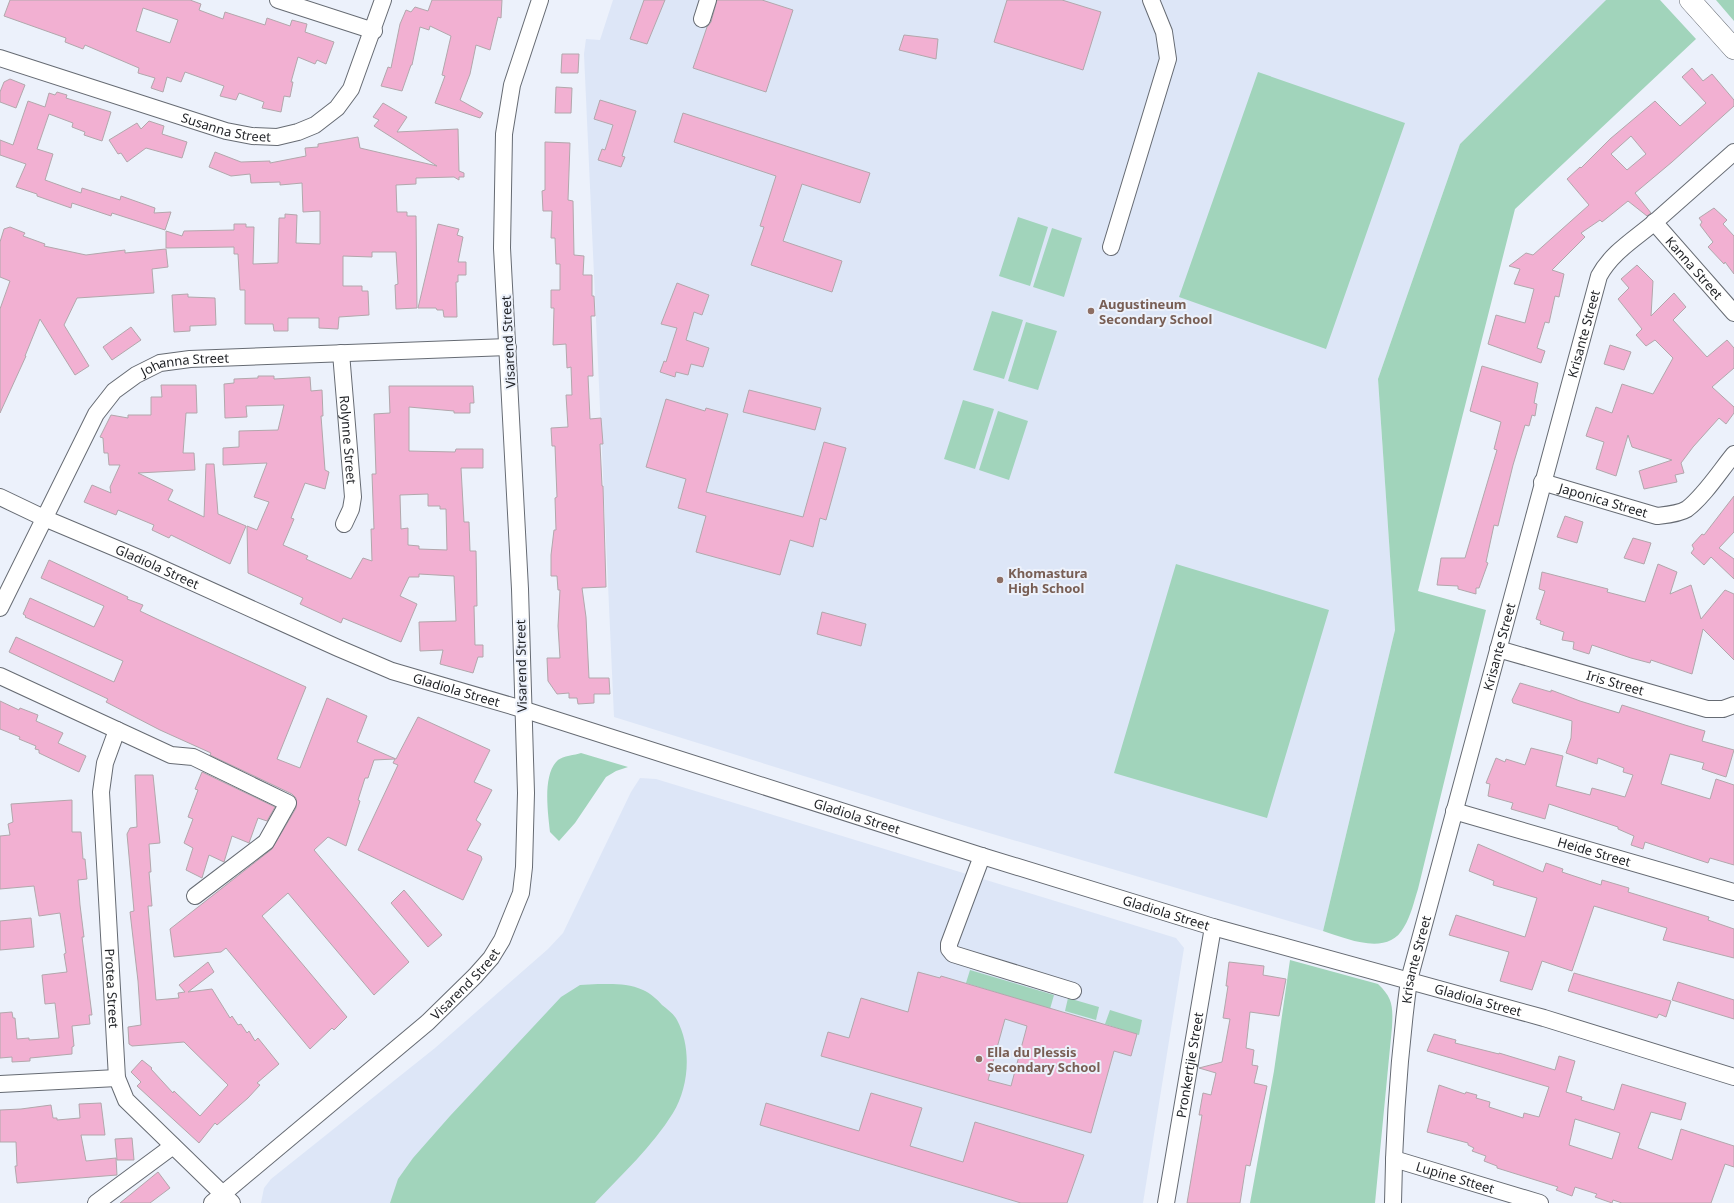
<svg xmlns="http://www.w3.org/2000/svg" width="1734" height="1203" viewBox="0 0 1734 1203" font-family="'Noto Sans',sans-serif">
<style>
.built{fill:#dde6f7}
.green{fill:#a1d4bb}
.building{fill:#f2b0d2;stroke:#b2a7ac;fill-rule:evenodd}
.lines{fill:none;stroke-linecap:round;stroke-linejoin:round}
.minor-casing{stroke:#666b73;stroke-width:18}
.major-casing{stroke:#666b73;stroke-width:22}
.minor{stroke:#fff;stroke-width:16}
.major{stroke:#fff;stroke-width:21}
.education-dot{fill:#8d6e63;stroke:#ecf1fb;stroke-width:1.5}
.labels{text-anchor:middle;stroke-width:4;stroke-linejoin:round;paint-order:stroke}
.street-label{font-size:13px;fill:#1f2125;stroke:#ecf1fb}
.education-label{font-size:13px;font-weight:bold;fill:#785e54;stroke:#ecf1fb;text-anchor:start}
</style>
<rect width="100%" height="100%" fill="#ecf1fb"/>
<path class="built" d="M 613,0 L 1606,0 L 1460,144 L 1378,379 L 1395,630 L 1323,931 L 952,822 L 614,717 L 584,54 L 586,39 L 600,40 Z
M 640,778 L 656,779 L 1176,938 L 1184,948 L 1143,1203 L 261,1203 L 264,1188 L 271,1179 L 435,1048 L 548,949 L 563,933 L 631,792 Z"/>
<path class="green" d="M 1606,0 L 1660,0 L 1696,39 L 1515,209 L 1418,591 L 1486,610 L 1418,889 C 1414,901 1411,916 1404,927 C 1388,957 1348,939 1323,931 L 1395,630 L 1378,379 L 1460,144 Z
M 1716,0 L 1734,0 L 1734,21 Z
M 1258,72 L 1405,123 L 1326,349 L 1179,297 Z
M 1018,217 L 1048,227 L 1030,286 L 999,276 Z
M 1052,228 L 1082,238 L 1064,297 L 1033,287 Z
M 992,311 L 1023,320 L 1004,379 L 973,370 Z
M 1026,322 L 1057,331 L 1038,390 L 1008,381 Z
M 963,400 L 994,409 L 975,469 L 944,459 Z
M 998,411 L 1028,421 L 1009,480 L 979,470 Z
M 1176,564 L 1329,610 L 1267,818 L 1114,773 Z
M 581,753 L 628,767 L 616,771 L 606,777 L 575,823 L 559,841 L 550,832 C 548,813 542,774 558,760 C 563,756 575,755 581,753 Z
M 1290,960 L 1378,984 C 1393,998 1393,1007 1392,1027 L 1375,1203 L 1250,1203 L 1274,1071 Z
M 970,970 L 1054,995 L 1050,1009 L 966,983 Z
M 598,984 C 614,984 628,983 643,990 C 650,993 657,999 662,1005 C 667,1009 674,1014 677,1020 C 692,1048 689,1087 673,1113 C 652,1147 622,1174 595,1203 L 390,1203 L 398,1179 L 413,1158 L 450,1116 L 561,997 L 580,985 Z
M 1068,998 L 1099,1007 L 1096,1020 L 1065,1011 Z
M 1110,1010 L 1142,1020 L 1139,1035 L 1105,1024 Z"/>
<path class="building" d="M 10,0 L 190,0 L 201,4 L 199,10 L 223,19 L 225,12 L 265,25 L 267,18 L 290,26 L 292,20 L 307,24 L 305,32 L 334,42 L 326,64 L 317,60 L 315,64 L 298,57 L 291,82 L 293,82 L 290,97 L 284,96 L 281,112 L 262,108 L 264,102 L 239,93 L 236,100 L 220,96 L 224,86 L 185,72 L 181,82 L 167,77 L 163,92 L 151,88 L 155,78 L 138,73 L 139,68 L 85,45 L 83,49 L 65,42 L 66,38 L 4,16 ZM 143,8 L 178,20 L 170,43 L 136,31 Z
M 432,0 L 502,0 L 501,18 L 498,17 L 490,50 L 476,45 L 470,74 L 460,100 L 483,113 L 480,118 L 435,103 L 445,76 L 442,75 L 451,36 L 430,26 L 429,30 L 420,27 L 412,65 L 411,65 L 402,91 L 381,86 L 388,67 L 391,68 L 400,24 L 406,10 L 411,12 L 415,7 L 428,11 Z
M 644,0 L 665,0 L 647,44 L 630,39 Z
M 717,0 L 762,0 L 793,10 L 766,92 L 693,68 L 707,27 L 711,22 Z
M 1007,0 L 1062,0 L 1101,12 L 1083,70 L 994,42 Z
M 904,35 L 938,39 L 936,59 L 899,50 Z
M 562,54 L 579,54 L 578,73 L 561,73 Z
M 1692,68 L 1703,81 L 1712,74 L 1734,100 L 1734,106 L 1672,162 L 1635,193 L 1651,213 L 1647,216 L 1628,201 L 1602,222 L 1600,220 L 1581,233 L 1585,237 L 1552,270 L 1564,274 L 1559,297 L 1555,296 L 1549,323 L 1545,322 L 1537,348 L 1545,351 L 1541,363 L 1488,344 L 1496,315 L 1525,323 L 1534,289 L 1514,284 L 1520,269 L 1509,266 L 1526,253 L 1533,255 L 1589,205 L 1567,179 L 1580,167 L 1581,168 L 1610,139 L 1655,101 L 1680,126 L 1706,103 L 1682,77 ZM 1631,136 L 1646,154 L 1627,170 L 1611,154 Z
M 10,79 L 25,85 L 16,108 L 0,102 L 0,92 L 4,82 Z
M 556,87 L 572,88 L 571,113 L 555,113 Z
M 57,92 L 67,95 L 66,98 L 111,112 L 102,141 L 84,135 L 85,132 L 72,127 L 73,123 L 49,114 L 37,149 L 53,154 L 45,180 L 81,193 L 82,188 L 120,200 L 121,196 L 155,208 L 154,213 L 171,212 L 165,230 L 112,213 L 111,216 L 72,203 L 71,208 L 37,196 L 37,194 L 16,187 L 26,164 L 0,155 L 0,140 L 13,145 L 28,101 L 45,107 L 49,93 L 55,95 Z
M 600,100 L 636,111 L 622,156 L 625,157 L 621,167 L 598,160 L 602,149 L 605,150 L 613,125 L 594,119 Z
M 383,103 L 407,117 L 397,132 L 458,129 L 459,171 L 464,173 L 464,177 L 459,177 L 459,180 L 454,177 L 416,178 L 416,184 L 396,185 L 397,212 L 407,212 L 407,216 L 416,216 L 417,308 L 396,309 L 395,285 L 398,284 L 396,252 L 372,252 L 372,257 L 343,256 L 343,286 L 362,286 L 362,291 L 368,291 L 369,315 L 339,317 L 338,329 L 319,328 L 319,318 L 288,318 L 288,331 L 274,331 L 273,324 L 245,324 L 245,290 L 240,290 L 238,254 L 234,254 L 234,247 L 166,248 L 166,231 L 182,236 L 184,231 L 234,230 L 234,224 L 246,224 L 246,227 L 254,227 L 253,264 L 278,263 L 279,218 L 285,218 L 285,214 L 297,215 L 296,243 L 320,244 L 320,211 L 303,212 L 302,183 L 280,185 L 280,182 L 251,183 L 250,174 L 231,176 L 209,167 L 215,152 L 241,162 L 270,161 L 270,163 L 306,156 L 305,148 L 318,147 L 318,144 L 358,137 L 360,148 L 437,166 L 374,126 L 379,120 L 373,117 Z
M 683,113 L 870,173 L 860,203 L 802,184 L 783,241 L 842,261 L 832,292 L 751,265 L 764,227 L 760,226 L 776,176 L 674,142 Z
M 149,121 L 164,126 L 162,134 L 187,142 L 182,158 L 146,148 L 127,162 L 121,153 L 118,154 L 109,140 L 137,123 L 141,129 Z
M 545,142 L 570,143 L 568,200 L 573,201 L 574,255 L 584,256 L 583,275 L 592,275 L 592,296 L 594,296 L 595,316 L 591,316 L 593,376 L 588,376 L 590,419 L 601,418 L 603,444 L 600,444 L 602,486 L 603,486 L 606,587 L 582,588 L 586,617 L 589,678 L 609,678 L 610,694 L 594,694 L 594,703 L 578,704 L 577,698 L 569,698 L 569,693 L 557,694 L 548,681 L 547,658 L 560,658 L 558,626 L 560,590 L 558,590 L 557,576 L 551,576 L 551,555 L 554,530 L 556,530 L 555,498 L 557,497 L 555,446 L 552,446 L 551,428 L 568,427 L 566,395 L 572,395 L 571,367 L 567,368 L 566,344 L 553,345 L 554,308 L 551,308 L 551,290 L 560,290 L 560,264 L 556,264 L 555,238 L 551,238 L 552,211 L 543,211 L 542,191 L 545,190 Z
M 1714,208 L 1727,220 L 1723,224 L 1734,236 L 1734,274 L 1725,262 L 1724,264 L 1708,247 L 1713,242 L 1700,225 L 1702,222 L 1699,218 Z
M 438,224 L 459,229 L 457,235 L 463,237 L 458,262 L 466,262 L 466,275 L 458,275 L 458,282 L 456,282 L 457,317 L 444,317 L 443,310 L 437,310 L 436,308 L 418,308 Z
M 10,227 L 25,233 L 23,236 L 45,244 L 44,246 L 86,255 L 125,250 L 125,253 L 166,249 L 168,267 L 152,269 L 154,293 L 77,298 L 64,325 L 89,366 L 75,375 L 40,319 L 25,356 L 26,356 L 0,413 L 0,309 L 10,281 L 0,277 L 0,242 L 4,229 Z
M 1637,265 L 1653,281 L 1651,316 L 1674,293 L 1686,307 L 1673,320 L 1707,357 L 1727,340 L 1734,348 L 1734,368 L 1712,387 L 1734,407 L 1734,413 L 1726,424 L 1719,418 L 1693,447 L 1681,463 L 1684,473 L 1675,475 L 1677,482 L 1644,489 L 1639,471 L 1672,460 L 1632,447 L 1628,435 L 1616,476 L 1596,469 L 1604,442 L 1586,436 L 1596,407 L 1612,413 L 1622,384 L 1653,394 L 1673,358 L 1655,340 L 1646,346 L 1636,335 L 1642,329 L 1618,299 L 1629,288 L 1621,279 Z
M 677,283 L 709,295 L 702,315 L 694,312 L 686,340 L 709,348 L 703,367 L 691,364 L 688,375 L 676,372 L 675,377 L 660,372 L 664,361 L 666,362 L 677,328 L 661,324 Z
M 188,294 L 188,297 L 215,298 L 216,325 L 190,326 L 190,331 L 174,332 L 172,295 Z
M 131,327 L 141,340 L 112,360 L 103,347 Z
M 1610,345 L 1631,352 L 1624,370 L 1604,364 Z
M 1482,366 L 1538,383 L 1534,403 L 1537,404 L 1535,416 L 1532,415 L 1529,426 L 1525,425 L 1513,465 L 1498,526 L 1494,525 L 1486,562 L 1488,563 L 1479,588 L 1476,588 L 1476,594 L 1458,589 L 1458,586 L 1437,585 L 1441,558 L 1465,558 L 1497,450 L 1494,449 L 1501,422 L 1470,411 Z
M 258,376 L 274,376 L 274,379 L 310,377 L 311,391 L 322,390 L 323,416 L 321,416 L 325,470 L 329,472 L 325,489 L 305,483 L 291,518 L 294,519 L 283,545 L 308,556 L 306,559 L 351,579 L 363,558 L 372,561 L 371,529 L 374,529 L 372,474 L 376,474 L 374,414 L 390,413 L 389,386 L 473,386 L 474,403 L 470,403 L 470,413 L 454,413 L 454,411 L 409,407 L 409,451 L 455,452 L 456,449 L 483,449 L 483,468 L 461,468 L 464,522 L 469,522 L 470,551 L 476,551 L 477,606 L 474,606 L 475,645 L 483,645 L 483,657 L 478,657 L 473,673 L 440,664 L 443,650 L 420,651 L 419,622 L 456,621 L 454,576 L 419,574 L 419,577 L 409,577 L 400,596 L 417,604 L 401,642 L 343,618 L 341,623 L 324,615 L 300,604 L 303,598 L 248,573 L 247,526 L 257,530 L 269,502 L 254,497 L 267,463 L 223,465 L 223,448 L 239,447 L 239,431 L 278,430 L 284,405 L 246,406 L 247,417 L 225,418 L 224,384 L 234,383 L 234,379 L 258,378 ZM 428,494 L 428,506 L 440,506 L 440,509 L 446,509 L 447,550 L 419,549 L 419,546 L 408,545 L 408,528 L 401,529 L 400,495 Z
M 161,385 L 196,385 L 197,413 L 186,413 L 183,453 L 194,453 L 195,470 L 138,473 L 173,490 L 168,500 L 204,517 L 206,464 L 214,464 L 218,514 L 246,526 L 230,564 L 171,535 L 169,538 L 152,530 L 154,525 L 118,510 L 116,515 L 84,502 L 92,485 L 111,493 L 110,487 L 120,465 L 109,465 L 108,453 L 104,453 L 103,438 L 100,437 L 111,415 L 128,418 L 128,415 L 151,415 L 151,397 L 162,397 Z
M 749,390 L 821,408 L 815,430 L 743,412 Z
M 666,399 L 705,411 L 706,408 L 728,414 L 706,492 L 803,517 L 824,442 L 846,448 L 826,520 L 820,518 L 813,547 L 790,540 L 780,575 L 696,552 L 706,516 L 678,508 L 686,479 L 646,467 Z
M 1734,496 L 1734,532 L 1719,548 L 1734,559 L 1734,579 L 1711,557 L 1704,565 L 1691,553 L 1694,549 L 1692,545 L 1702,534 L 1704,535 Z
M 1565,516 L 1583,522 L 1577,543 L 1557,537 Z
M 1633,538 L 1651,543 L 1644,564 L 1624,558 Z
M 49,560 L 128,597 L 127,599 L 143,605 L 140,611 L 159,620 L 306,687 L 277,759 L 300,768 L 327,698 L 367,716 L 357,742 L 396,759 L 418,717 L 490,750 L 474,782 L 492,790 L 476,820 L 481,824 L 467,850 L 481,856 L 482,859 L 463,900 L 358,850 L 398,765 L 393,763 L 395,759 L 374,760 L 368,778 L 365,778 L 358,800 L 360,801 L 346,846 L 328,837 L 314,850 L 409,962 L 374,995 L 288,893 L 262,916 L 347,1017 L 334,1030 L 332,1028 L 310,1049 L 226,948 L 221,952 L 174,957 L 170,929 L 272,849 L 296,808 L 296,798 L 292,794 L 210,755 L 211,753 L 160,730 L 106,702 L 108,699 L 9,652 L 16,637 L 114,682 L 123,661 L 25,617 L 26,616 L 23,614 L 30,598 L 94,627 L 104,606 L 41,578 Z
M 1658,564 L 1677,572 L 1670,594 L 1691,585 L 1701,619 L 1725,590 L 1734,594 L 1734,660 L 1703,629 L 1692,674 L 1651,660 L 1650,663 L 1631,658 L 1592,645 L 1589,654 L 1573,649 L 1574,642 L 1562,640 L 1564,632 L 1540,624 L 1541,621 L 1536,619 L 1545,591 L 1539,589 L 1542,572 L 1608,589 L 1607,592 L 1645,602 Z
M 822,612 L 866,624 L 861,646 L 817,634 Z
M 1520,683 L 1551,692 L 1551,690 L 1580,701 L 1619,713 L 1622,705 L 1685,725 L 1705,731 L 1702,741 L 1734,750 L 1726,777 L 1702,769 L 1704,763 L 1670,754 L 1661,784 L 1710,799 L 1716,779 L 1734,785 L 1734,865 L 1710,858 L 1708,863 L 1645,842 L 1643,849 L 1631,845 L 1634,836 L 1618,829 L 1618,827 L 1549,804 L 1545,819 L 1511,809 L 1513,803 L 1488,796 L 1490,784 L 1486,783 L 1496,758 L 1505,762 L 1506,759 L 1525,765 L 1531,748 L 1563,756 L 1556,786 L 1590,795 L 1592,788 L 1625,797 L 1633,775 L 1623,772 L 1624,768 L 1598,758 L 1597,764 L 1566,753 L 1571,738 L 1572,721 L 1513,703 L 1512,700 Z
M 0,701 L 19,710 L 20,708 L 38,715 L 36,721 L 63,733 L 58,743 L 86,756 L 79,772 L 39,753 L 39,750 L 35,749 L 36,746 L 19,739 L 20,737 L 0,729 Z
M 202,772 L 275,807 L 267,821 L 258,818 L 249,843 L 232,836 L 224,862 L 209,855 L 202,878 L 186,870 L 193,848 L 184,843 L 193,819 L 188,817 L 198,790 L 195,789 Z
M 135,775 L 153,775 L 160,843 L 149,844 L 151,872 L 149,872 L 152,906 L 148,906 L 156,1000 L 179,998 L 178,993 L 185,992 L 179,985 L 208,962 L 214,972 L 188,992 L 212,989 L 230,1018 L 232,1016 L 238,1025 L 241,1024 L 247,1033 L 249,1031 L 255,1041 L 258,1038 L 279,1064 L 257,1083 L 260,1085 L 248,1098 L 217,1125 L 215,1123 L 199,1143 L 137,1086 L 141,1082 L 131,1072 L 142,1060 L 152,1068 L 151,1069 L 173,1093 L 174,1091 L 200,1116 L 228,1085 L 184,1042 L 132,1046 L 129,1044 L 128,1027 L 141,1025 L 138,981 L 130,912 L 134,911 L 127,834 L 130,828 L 137,827 Z
M 72,800 L 72,832 L 81,832 L 83,859 L 85,859 L 87,879 L 78,880 L 80,905 L 84,937 L 82,937 L 92,1015 L 89,1015 L 90,1024 L 72,1026 L 74,1046 L 72,1047 L 72,1054 L 30,1058 L 30,1061 L 12,1062 L 12,1057 L 0,1058 L 0,1013 L 12,1012 L 13,1018 L 15,1018 L 17,1039 L 29,1038 L 29,1040 L 59,1038 L 55,1003 L 45,1004 L 42,975 L 67,972 L 64,954 L 66,953 L 60,913 L 39,916 L 34,886 L 0,889 L 0,836 L 10,835 L 8,824 L 13,822 L 11,804 Z
M 1478,844 L 1543,872 L 1546,863 L 1563,869 L 1562,872 L 1601,885 L 1602,880 L 1629,888 L 1628,892 L 1709,917 L 1708,920 L 1734,929 L 1734,958 L 1663,940 L 1667,928 L 1594,906 L 1572,971 L 1542,961 L 1532,990 L 1500,981 L 1509,952 L 1449,935 L 1456,915 L 1525,937 L 1537,898 L 1493,885 L 1494,881 L 1469,871 Z
M 404,890 L 442,935 L 428,947 L 391,903 Z
M 31,918 L 34,947 L 0,950 L 0,921 Z
M 1229,962 L 1264,966 L 1263,975 L 1286,979 L 1279,1016 L 1250,1012 L 1246,1048 L 1254,1050 L 1252,1065 L 1258,1066 L 1254,1083 L 1267,1086 L 1250,1166 L 1246,1165 L 1240,1203 L 1187,1203 L 1202,1115 L 1199,1115 L 1203,1093 L 1211,1095 L 1216,1073 L 1199,1068 L 1222,1062 L 1230,1019 L 1223,1018 L 1228,986 L 1226,986 Z
M 918,972 L 940,978 L 941,976 L 1137,1034 L 1131,1056 L 1114,1051 L 1091,1133 L 821,1056 L 828,1032 L 849,1038 L 861,998 L 908,1012 ZM 1005,1019 L 1027,1026 L 1011,1086 L 988,1080 Z
M 1574,973 L 1671,1001 L 1666,1017 L 1659,1014 L 1657,1018 L 1568,991 Z
M 1678,982 L 1734,1000 L 1734,1019 L 1672,1000 Z
M 1434,1034 L 1456,1040 L 1455,1043 L 1499,1054 L 1499,1053 L 1555,1070 L 1559,1056 L 1575,1061 L 1566,1092 L 1582,1097 L 1581,1100 L 1614,1110 L 1622,1084 L 1686,1103 L 1681,1120 L 1651,1112 L 1638,1148 L 1672,1160 L 1681,1129 L 1734,1146 L 1734,1167 L 1725,1164 L 1711,1203 L 1622,1203 L 1613,1200 L 1612,1203 L 1595,1197 L 1597,1194 L 1575,1187 L 1572,1196 L 1556,1190 L 1558,1187 L 1497,1168 L 1497,1166 L 1484,1161 L 1486,1156 L 1472,1151 L 1474,1148 L 1468,1145 L 1468,1143 L 1427,1132 L 1439,1085 L 1465,1094 L 1466,1092 L 1477,1095 L 1476,1098 L 1490,1102 L 1489,1107 L 1523,1118 L 1524,1113 L 1539,1117 L 1549,1087 L 1427,1051 ZM 1575,1119 L 1620,1133 L 1612,1159 L 1569,1145 Z
M 871,1093 L 922,1108 L 910,1146 L 963,1162 L 975,1122 L 1084,1155 L 1067,1203 L 1021,1203 L 760,1125 L 766,1103 L 859,1131 Z
M 101,1103 L 105,1135 L 81,1135 L 86,1161 L 116,1158 L 117,1175 L 17,1183 L 15,1166 L 17,1166 L 16,1142 L 0,1142 L 0,1110 L 21,1109 L 51,1105 L 53,1118 L 57,1118 L 57,1120 L 80,1118 L 79,1104 Z
M 132,1138 L 134,1160 L 117,1160 L 115,1139 Z
M 158,1172 L 170,1188 L 150,1203 L 120,1203 Z"/>
<g class="lines">
<defs>
<g id="minor">
<path d="M 278,0 L 374,31"/>
<path d="M 702,19 L 708,0"/>
<path id="s1" d="M 0,58 L 226,131 L 252,136 L 277,137 L 298,132 L 315,125 L 337,108 L 351,89 L 383,0"/>
<path id="s2" d="M 1654,222 L 1734,313"/>
<path d="M 1111,247 L 1168,59 L 1164,32 L 1151,0"/>
<path id="s3" d="M 341,353 L 353,497 L 351,509 L 344,524"/>
<path id="s4" d="M 1542,482 L 1657,516 C 1666,515 1679,514 1687,509 C 1705,495 1720,471 1734,454"/>
<path id="s5" d="M 0,497 L 44,518 L 139,558 L 338,648 L 392,671 L 522,709 L 982,856 L 1213,927 L 1544,1018 L 1734,1077"/>
<path id="s6" d="M 0,608 L 96,414 L 114,391 L 136,375 L 160,363 L 190,359 L 508,347"/>
<path id="s7" d="M 1498,649 L 1707,709 L 1723,709 L 1734,705"/>
<path d="M 0,676 L 171,755 L 193,757 L 288,803 L 266,842 L 195,896"/>
<path id="s8" d="M 117,730 L 105,763 L 101,792 L 117,1078 L 126,1100 L 232,1203"/>
<path id="s9" d="M 1454,811 L 1734,892"/>
<path d="M 982,856 L 949,944 L 949,949 L 953,954 L 1073,991"/>
<path d="M 0,1084 L 117,1078"/>
<path id="s10" d="M 1394,1159 L 1540,1203"/>
<path d="M 96,1203 L 173,1146"/>
<path id="s11" d="M 212,1203 L 428,1022 L 475,976 L 491,958 L 502,940 L 521,893 L 524,867 L 526,793 L 520,589 L 502,248 L 504,134 L 512,85 L 540,0"/>
<path id="s12" d="M 1166,1203 L 1213,927"/>
<path id="s13" d="M 1393,1203 C 1394,1129 1399,1054 1409,980 L 1599,276 C 1612,252 1635,239 1656,221 C 1682,198 1708,175 1734,152"/>
</g>
<path id="major" d="M 1690,0 L 1734,49"/>
</defs>
<use href="#minor" class="minor-casing"/>
<use href="#major" class="major-casing"/>
<use href="#minor" class="minor"/>
<use href="#major" class="major"/>
</g>
<g class="education-dot">
<circle cx="1091" cy="311" r="4"/>
<circle cx="1000" cy="580" r="4"/>
<circle cx="979" cy="1059" r="4"/>
</g>
<g class="labels">
<g class="street-label">
<text dy="5" stroke="none"><textPath href="#s1" startOffset="237">Susanna Street</textPath></text>
<text dy="5" stroke="none"><textPath href="#s2" startOffset="61">Kanna Street</textPath></text>
<text dy="5" stroke="none"><textPath href="#s13" startOffset="893">Krisante Street</textPath></text>
<text transform="translate(508 342) rotate(-93)" y="5">Visarend Street</text>
<text dy="5" stroke="none"><textPath href="#s6" startOffset="324">Johanna Street</textPath></text>
<text dy="5" stroke="none"><textPath href="#s3" startOffset="87">Rolynne Street</textPath></text>
<text dy="5" stroke="none"><textPath href="#s4" startOffset="64">Japonica Street</textPath></text>
<text dy="5" stroke="none"><textPath href="#s5" startOffset="172">Gladiola Street</textPath></text>
<text dy="5" stroke="none"><textPath href="#s13" startOffset="569">Krisante Street</textPath></text>
<text transform="translate(521 666) rotate(-91)" y="5">Visarend Street</text>
<text dy="5" stroke="none"><textPath href="#s7" startOffset="122">Iris Street</textPath></text>
<text dy="5" stroke="none"><textPath href="#s5" startOffset="496">Gladiola Street</textPath></text>
<text dy="5" stroke="none"><textPath href="#s5" startOffset="916">Gladiola Street</textPath></text>
<text dy="5" stroke="none"><textPath href="#s9" startOffset="146">Heide Street</textPath></text>
<text dy="5" stroke="none"><textPath href="#s5" startOffset="1240">Gladiola Street</textPath></text>
<text dy="5" stroke="none"><textPath href="#s13" startOffset="245">Krisante Street</textPath></text>
<text dy="5" stroke="none"><textPath href="#s11" startOffset="335">Visarend Street</textPath></text>
<text dy="5" stroke="none"><textPath href="#s8" startOffset="261">Protea Street</textPath></text>
<text dy="5" stroke="none"><textPath href="#s5" startOffset="1564">Gladiola Street</textPath></text>
<text dy="5" stroke="none"><textPath href="#s12" startOffset="140">Pronkertjie Street</textPath></text>
<text dy="5" stroke="none"><textPath href="#s10" startOffset="64">Lupine Stteet</textPath></text>
</g>
<g class="education-label">
<text x="1099" y="309">Augustineum<tspan x="1099" dy="15">Secondary School</tspan></text>
<text x="1008" y="578">Khomastura<tspan x="1008" dy="15">High School</tspan></text>
<text x="987" y="1057">Ella du Plessis<tspan x="987" dy="15">Secondary School</tspan></text>
</g>
</g>
</svg>
